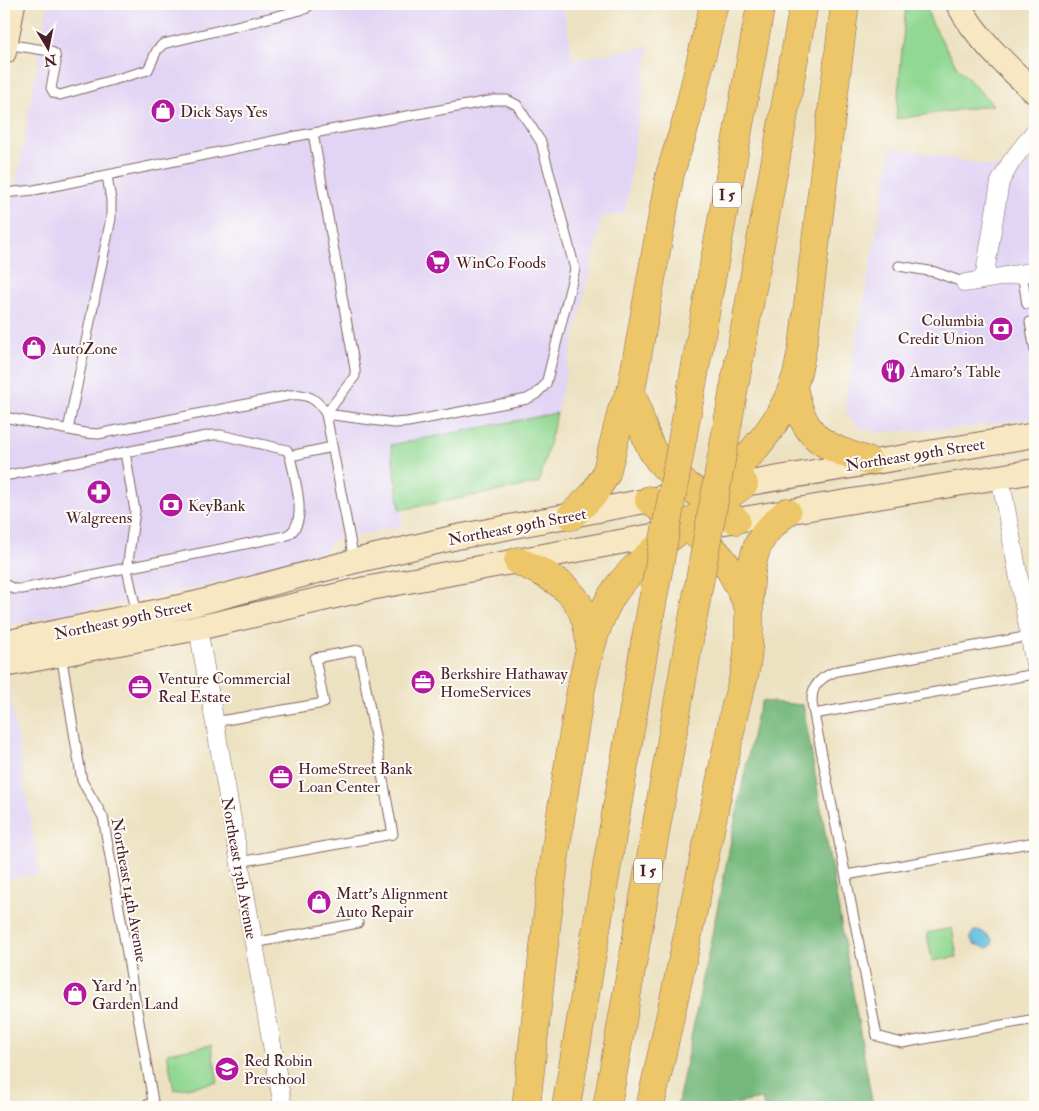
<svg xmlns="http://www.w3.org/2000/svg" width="1039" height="1111" viewBox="0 0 1039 1111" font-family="'IM FELL Double Pica',serif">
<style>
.built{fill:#e1d4f4}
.green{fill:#91d892;stroke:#6e7c5e}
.forest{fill:#74b87c;stroke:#5f6c54}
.water{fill:#5fbfdd;stroke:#546f84}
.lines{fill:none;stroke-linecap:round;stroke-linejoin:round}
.lane-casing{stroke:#83635f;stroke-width:11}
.street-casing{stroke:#83635f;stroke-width:19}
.secondary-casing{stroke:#83635f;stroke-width:26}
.highway-casing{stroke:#83635f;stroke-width:29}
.lane{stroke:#fff;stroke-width:9}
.street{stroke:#fff;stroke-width:18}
.secondary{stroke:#f7e8c3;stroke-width:24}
.highway{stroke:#ecc669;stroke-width:28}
.highway-bridge-casing{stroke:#83635f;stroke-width:29;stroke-linecap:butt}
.highway-bridge{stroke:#ecc669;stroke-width:28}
.labels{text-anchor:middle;stroke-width:4;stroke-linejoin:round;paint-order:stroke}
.shield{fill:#fdfcf7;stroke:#806168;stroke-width:1}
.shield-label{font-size:15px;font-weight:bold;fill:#4a1f2b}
.poi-label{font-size:16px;fill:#4a1f2b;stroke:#fdfcf7;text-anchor:start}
.street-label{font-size:16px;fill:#4a1f2b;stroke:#fdfcf7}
</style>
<rect width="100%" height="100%" fill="#fdfcf7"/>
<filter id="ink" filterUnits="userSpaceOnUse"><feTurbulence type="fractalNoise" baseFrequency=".02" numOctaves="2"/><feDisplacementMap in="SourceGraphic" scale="10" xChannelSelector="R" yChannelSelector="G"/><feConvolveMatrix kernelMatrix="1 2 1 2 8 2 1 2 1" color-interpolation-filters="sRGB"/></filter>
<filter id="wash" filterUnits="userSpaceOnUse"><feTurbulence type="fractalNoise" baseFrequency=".0096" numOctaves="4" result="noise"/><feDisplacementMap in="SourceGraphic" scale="20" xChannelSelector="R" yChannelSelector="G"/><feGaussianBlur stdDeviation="1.12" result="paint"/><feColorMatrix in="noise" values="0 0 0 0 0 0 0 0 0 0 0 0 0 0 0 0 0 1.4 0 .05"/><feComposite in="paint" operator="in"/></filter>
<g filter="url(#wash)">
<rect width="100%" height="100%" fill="#ece1c0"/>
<path class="built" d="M 48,4 L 563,4 L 573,60 L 649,46 L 625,213 L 602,217 L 557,413 L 391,445 L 403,526 L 333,540 L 322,554 L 198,588 L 4,626 L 4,233 L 20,162 Z
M 892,147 L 1021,172 L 1035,156 L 1035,418 L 952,429 L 877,432 L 861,428 L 850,419 L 845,403 Z
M 4,677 L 7,677 L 40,874 L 4,880 Z"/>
<path class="green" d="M 906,4 L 925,4 L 931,21 L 957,67 L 993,105 L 896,119 Z
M 557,413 L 539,483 L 400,510 L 391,445 Z
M 952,928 L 957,957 L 932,961 L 927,933 Z
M 211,1045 L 218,1082 L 174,1090 L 167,1053 Z"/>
<path class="forest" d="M 762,701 L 803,705 L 873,1107 L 764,1107 L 762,1099 L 717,1107 L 677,1107 L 756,717 Z"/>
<path class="water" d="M 974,931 L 981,931 L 992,939 L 992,945 L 988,948 L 974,944 L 970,937 Z"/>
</g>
<g filter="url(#ink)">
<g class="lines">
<defs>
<path id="lane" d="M 6,44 L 50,51 L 55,54 L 56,63 L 51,88 L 54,93 L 60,95 L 148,70 L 157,50 L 163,44 L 305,9 L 311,4
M 313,133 L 355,369 L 355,376 L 326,414
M 4,193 L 34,190 L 297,136 L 495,100 L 507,100 L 517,105 L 541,142 L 575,269 L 546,384 L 536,394 L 527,399 L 408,422 L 394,423 L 326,414
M 899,266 L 935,272 L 965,283
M 1022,273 L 1027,304
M 1030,322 L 1035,351
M 4,417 L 85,433 L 98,434 L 291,395 C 308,393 318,400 326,414 L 354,560
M 68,430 L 111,218 L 111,200 L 107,176
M 125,452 L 135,511 L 127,569 L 137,614
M 290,456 L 332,447
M 4,476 L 212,435 L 221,435 L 287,450 L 290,456 C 294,477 311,527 285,536 L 22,589 L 14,589 L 4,584
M 61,654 L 82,781 L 103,817 L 154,1107
M 1035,674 L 814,714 L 877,1036 L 902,1043 L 1035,1019
M 814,714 C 808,691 815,679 837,671 L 1030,636
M 214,722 L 324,703 L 315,658 L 359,650 L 393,834 L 239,862
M 846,875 L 1035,842
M 254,943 L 358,923
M 143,1107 L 153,1102"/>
<path id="street" d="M 984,279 L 1000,182 L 1011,162 L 1035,131
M 965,283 L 1035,271
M 1000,476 L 1035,665
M 198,628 L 283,1107"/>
<path id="secondary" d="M 958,4 C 978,40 1005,64 1035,92
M 4,52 L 13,4
M 726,487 L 1035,435
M 719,523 L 1035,471
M 4,643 L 194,604 L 355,561 L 457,537 L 666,497
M 4,665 L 198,628 L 365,589 L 679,531"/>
<path id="highway" d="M 736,377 L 804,4
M 692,386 L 761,4
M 793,386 C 804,439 820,445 868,461
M 631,391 C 639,412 643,436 655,455 C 669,477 714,503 736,520
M 713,490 C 744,463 779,426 793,386 C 799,371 801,353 804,337 L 845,4
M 649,500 C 676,520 709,539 728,567 C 736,580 743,595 749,608
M 571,516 L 593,495 L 606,474 L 622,410 L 631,391 L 670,174 L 686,122 L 714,4
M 518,561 C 562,581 587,595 590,647
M 526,1107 C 540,986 551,864 572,744 C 579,698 590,619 621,583 C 654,543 703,515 744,484
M 566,1107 L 645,643
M 607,1107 L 690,635
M 650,1107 C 679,978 707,848 733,718 C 736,700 743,684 746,666 C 753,628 744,587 756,550 C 762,533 774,523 787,512"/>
</defs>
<use href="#lane" class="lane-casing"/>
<use href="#street" class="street-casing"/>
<use href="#secondary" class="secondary-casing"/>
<use href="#highway" class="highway-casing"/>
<use href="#lane" class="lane"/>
<use href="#street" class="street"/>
<use href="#secondary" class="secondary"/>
<use href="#highway" class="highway"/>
<defs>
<path id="highway-bridge" d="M 690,635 L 736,377
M 645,643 L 692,386"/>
</defs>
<use href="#highway-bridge" class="highway-bridge-casing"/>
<use href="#highway-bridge" class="highway-bridge"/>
</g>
</g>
<defs>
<symbol id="shop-disc" viewBox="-11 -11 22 22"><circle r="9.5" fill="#b5179e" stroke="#fdfcf7"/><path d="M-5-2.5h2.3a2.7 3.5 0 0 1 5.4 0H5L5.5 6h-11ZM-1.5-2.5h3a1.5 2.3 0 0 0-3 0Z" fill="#fff"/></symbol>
<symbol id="supermarket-disc" viewBox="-11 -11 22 22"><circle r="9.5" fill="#b5179e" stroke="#fdfcf7"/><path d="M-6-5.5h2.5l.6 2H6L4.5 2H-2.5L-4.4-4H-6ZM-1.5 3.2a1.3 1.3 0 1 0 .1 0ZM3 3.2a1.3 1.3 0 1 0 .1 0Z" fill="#fff"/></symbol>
<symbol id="bank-disc" viewBox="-11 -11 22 22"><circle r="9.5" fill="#b5179e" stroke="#fdfcf7"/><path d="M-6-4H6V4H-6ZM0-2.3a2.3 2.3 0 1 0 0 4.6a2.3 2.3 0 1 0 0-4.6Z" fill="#fff"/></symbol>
<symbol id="restaurant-disc" viewBox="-11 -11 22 22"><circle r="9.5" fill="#b5179e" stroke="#fdfcf7"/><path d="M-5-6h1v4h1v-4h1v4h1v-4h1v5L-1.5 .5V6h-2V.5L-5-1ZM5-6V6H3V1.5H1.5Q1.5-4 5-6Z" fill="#fff"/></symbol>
<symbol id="pharmacy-disc" viewBox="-11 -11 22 22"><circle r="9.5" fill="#b5179e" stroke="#fdfcf7"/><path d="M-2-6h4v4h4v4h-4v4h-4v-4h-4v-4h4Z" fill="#fff"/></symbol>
<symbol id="office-disc" viewBox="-11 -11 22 22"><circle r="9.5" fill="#b5179e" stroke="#fdfcf7"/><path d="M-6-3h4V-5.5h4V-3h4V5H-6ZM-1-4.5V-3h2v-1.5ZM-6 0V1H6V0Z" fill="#fff"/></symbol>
<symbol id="school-disc" viewBox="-11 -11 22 22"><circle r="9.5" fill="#b5179e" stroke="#fdfcf7"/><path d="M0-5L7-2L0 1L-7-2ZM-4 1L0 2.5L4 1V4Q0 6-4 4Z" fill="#fff"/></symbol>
</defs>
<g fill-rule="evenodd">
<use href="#shop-disc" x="149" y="97" width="28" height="28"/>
<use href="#supermarket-disc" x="424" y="248" width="28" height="28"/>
<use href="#bank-disc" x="987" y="315" width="28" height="28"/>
<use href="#shop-disc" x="20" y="334" width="28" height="28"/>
<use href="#restaurant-disc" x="879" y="357" width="28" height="28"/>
<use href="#pharmacy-disc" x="85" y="478" width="28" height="28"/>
<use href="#bank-disc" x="157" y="491" width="28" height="28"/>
<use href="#office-disc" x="409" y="668" width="28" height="28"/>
<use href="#office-disc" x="126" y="673" width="28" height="28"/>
<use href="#office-disc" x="267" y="763" width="28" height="28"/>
<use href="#shop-disc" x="305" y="888" width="28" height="28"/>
<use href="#shop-disc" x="61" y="980" width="28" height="28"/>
<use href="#school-disc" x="213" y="1055" width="28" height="28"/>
</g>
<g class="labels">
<g class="shield">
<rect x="713" y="182.5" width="28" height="25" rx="4"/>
<rect x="634" y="858.5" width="28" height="25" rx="4"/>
</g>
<g class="shield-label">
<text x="727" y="200">I 5</text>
<text x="648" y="876">I 5</text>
</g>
<g class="poi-label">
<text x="180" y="117">Dick Says Yes</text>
<text x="456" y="268">WinCo Foods</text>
<text x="984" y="326" text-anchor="end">Columbia<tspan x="984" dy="18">Credit Union</tspan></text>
<text x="52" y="354">AutoZone</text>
<text x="910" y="377">Amaro's Table</text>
<text x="188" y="511">KeyBank</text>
<text x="99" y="523" text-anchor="middle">Walgreens</text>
<text x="440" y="679">Berkshire Hathaway<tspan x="440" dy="18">HomeServices</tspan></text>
<text x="158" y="684">Venture Commercial<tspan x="158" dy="18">Real Estate</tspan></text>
<text x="298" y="774">HomeStreet Bank<tspan x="298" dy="18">Loan Center</tspan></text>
<text x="336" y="899">Matt's Alignment<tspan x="336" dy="18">Auto Repair</tspan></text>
<text x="92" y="991">Yard 'n<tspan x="92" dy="18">Garden Land</tspan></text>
<text x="244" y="1066">Red Robin<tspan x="244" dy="18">Preschool</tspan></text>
</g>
<g class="street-label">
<text transform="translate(915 454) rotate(-9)" y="6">Northeast 99th Street</text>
<text transform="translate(517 526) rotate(-11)" y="6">Northeast 99th Street</text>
<text transform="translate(123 619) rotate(-12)" y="6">Northeast 99th Street</text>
<text transform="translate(240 868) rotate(80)" y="6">Northeast 13th Avenue</text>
<text transform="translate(130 890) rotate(80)" y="6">Northeast 14th Avenue</text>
</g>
</g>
<rect width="1039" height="1111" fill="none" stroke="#fdfcf7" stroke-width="20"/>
<g transform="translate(48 48) rotate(170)" stroke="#fdfcf7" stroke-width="4" paint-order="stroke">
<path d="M0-4L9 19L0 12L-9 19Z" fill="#4a1f2b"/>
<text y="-8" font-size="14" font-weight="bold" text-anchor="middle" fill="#4a1f2b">N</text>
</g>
</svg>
